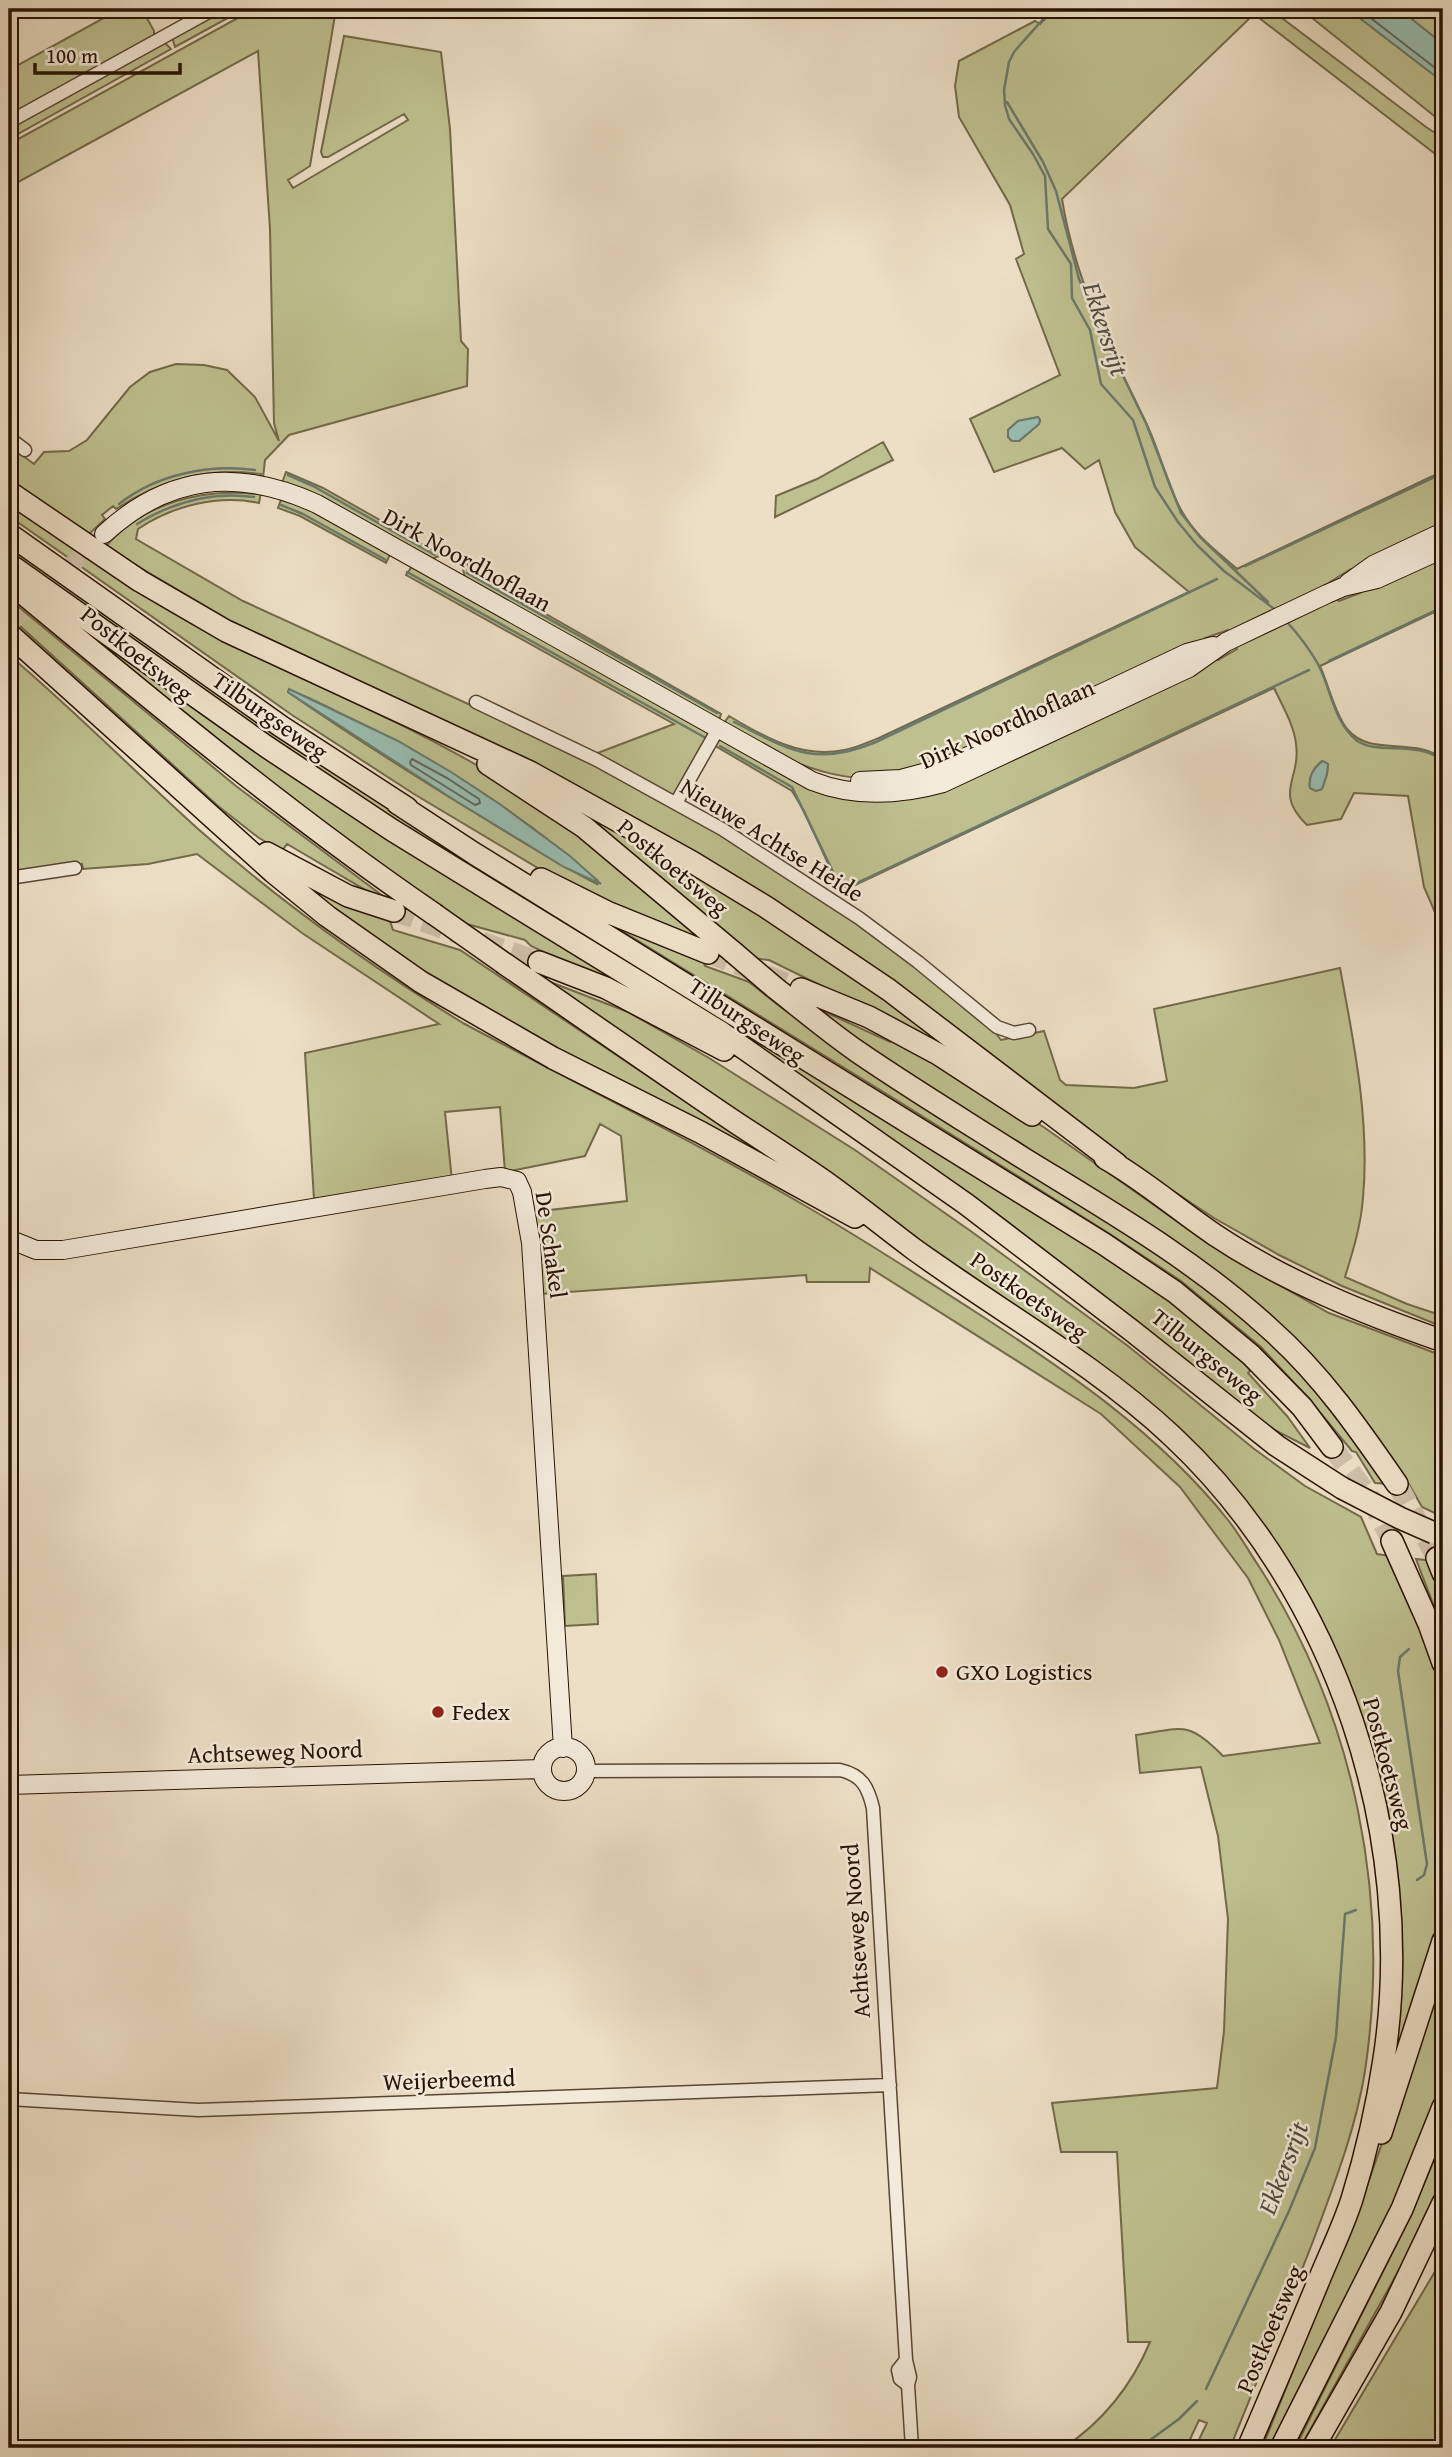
<svg xmlns="http://www.w3.org/2000/svg" width="1452" height="2457" viewBox="0 0 1452 2457" font-family="'Gentium Book Plus',serif">
<style>
.green{fill:#bfc090;stroke:#736949;stroke-width:2;fill-rule:evenodd}
.water{fill:#99bdb2;stroke:#6b796c;stroke-width:2}
.lines{fill:none;stroke-linecap:round;stroke-linejoin:round}
.shore{stroke:#60685a;stroke-width:2}
.stream{stroke:#6b796c;stroke-width:2.5}
.secondary-tunnel{stroke:#cec0a9;stroke-width:18;stroke-dasharray:18 9;stroke-linecap:butt}
.highway-tunnel{stroke:#cec0a9;stroke-width:21;stroke-dasharray:21 10;stroke-linecap:butt}
.street-casing{stroke:#584533;stroke-width:15}
.secondary-casing{stroke:#271202;stroke-width:20}
.highway-casing{stroke:#271202;stroke-width:24}
.street{stroke:#f3eada;stroke-width:12}
.secondary{stroke:#f3eada;stroke-width:18}
.highway{stroke:#ecdfc6;stroke-width:21}
.highway-bridge-casing{stroke:#271202;stroke-width:24;stroke-linecap:butt}
.highway-bridge{stroke:#ecdfc6;stroke-width:21}
.poi-dot{fill:#8f2418;stroke:#f3eada;stroke-width:2.5}
.labels{text-anchor:middle;stroke-width:5;stroke-linejoin:round;paint-order:stroke}
.street-label{font-size:24px;fill:#271202;stroke:#f3eada}
.poi-label{font-size:24px;fill:#271202;stroke:#f3eada;text-anchor:start}
.water-label{font-size:26px;font-style:italic;fill:#4f4e40;stroke:#f3eada}
</style>
<rect width="100%" height="100%" fill="#ecdfc6"/>
<filter id="stains"><feTurbulence type="fractalNoise" baseFrequency=".00286" numOctaves="4"/><feColorMatrix values="0 0 0 0 .2 0 0 0 0 .09 0 0 0 0 .02 0 0 0 .5 -.17"/></filter>
<radialGradient id="worn" r=".72"><stop offset=".6" stop-color="#630" stop-opacity="0"/><stop offset="1" stop-color="#630" stop-opacity=".3"/></radialGradient>
<path class="green" d="M 120,9 L 142,9 L 154,31 L 154,36 L 9,118 L 9,70 Z
M 223,9 L 244,9 L 175,47 L 172,37 Z
M 254,9 L 336,9 L 310,166 L 288,180 L 293,188 L 408,120 L 404,114 L 328,157 L 323,157 L 321,152 L 344,36 L 441,52 L 450,129 L 461,341 L 468,349 L 467,386 L 289,435 L 265,460 L 263,478 L 261,478 L 261,474 C 207,467 161,479 116,509 L 113,506 L 102,515 L 105,519 L 88,535 L 9,480 L 9,446 L 34,464 L 44,452 L 69,451 L 87,440 L 130,387 L 150,372 L 176,364 L 204,365 L 227,370 L 255,397 L 279,441 L 274,423 L 270,229 L 258,51 L 9,187 L 9,144 Z
M 1055,9 L 1270,9 L 1426,127 L 1443,138 L 1443,160 L 1254,14 L 1062,199 C 1075,281 1110,349 1146,423 C 1162,455 1167,491 1188,521 C 1201,540 1220,554 1237,569 L 1443,471 L 1443,528 L 1360,570 L 1351,569 L 1330,582 L 1330,584 L 1323,591 L 1328,600 L 1337,599 L 1339,601 L 1360,593 L 1366,586 L 1443,551 L 1443,608 L 1320,666 C 1328,684 1336,716 1348,730 C 1371,757 1413,736 1443,759 L 1443,931 L 1424,887 L 1408,796 L 1354,793 L 1341,819 L 1307,825 C 1273,792 1301,780 1296,744 C 1294,725 1282,705 1274,688 L 851,887 L 843,887 L 836,881 L 804,811 L 792,791 L 712,744 L 719,736 C 807,785 858,818 960,779 L 1173,678 L 1208,660 L 1218,660 L 1237,649 L 1236,647 L 1242,641 L 1238,631 L 1230,632 L 1228,630 L 1205,638 L 1201,645 L 946,764 C 855,796 804,770 725,727 L 724,723 L 729,716 C 764,737 802,759 844,750 C 856,748 869,742 881,737 L 1189,592 L 1135,547 L 1115,512 L 1099,460 L 1085,469 L 1062,448 L 994,472 L 970,419 L 1060,375 L 1016,259 L 1024,254 L 1010,205 L 959,117 L 955,86 L 959,61 L 1035,21 L 1040,24 ZM 1038,417 L 1040,420 L 1039,424 L 1019,441 L 1012,441 L 1008,437 L 1008,430 L 1018,421 ZM 1322,761 L 1328,764 L 1327,774 L 1322,789 L 1316,791 L 1310,788 C 1308,777 1314,767 1322,761 Z
M 1301,9 L 1348,9 L 1443,82 L 1443,123 Z
M 1399,9 L 1443,9 L 1443,44 Z
M 164,42 L 171,49 L 16,135 L 13,125 Z
M 883,442 L 893,460 L 775,517 L 776,496 L 817,479 Z
M 286,472 L 323,488 L 442,555 L 429,560 L 282,483 Z
M 258,491 L 261,492 L 259,503 C 218,494 172,506 138,529 L 136,539 L 243,601 L 595,762 L 769,862 L 916,965 L 994,1031 L 1001,1040 L 1044,1031 L 1060,1080 L 1066,1085 L 1134,1088 L 1167,1081 L 1154,1009 L 1340,968 C 1354,1043 1370,1122 1363,1198 C 1361,1225 1353,1251 1345,1277 L 1407,1304 L 1443,1316 L 1443,1327 L 1342,1286 L 1279,1255 L 1214,1218 L 1152,1177 L 893,986 L 456,727 L 231,621 L 105,547 C 144,503 200,488 257,494 Z
M 282,497 L 294,500 L 391,553 L 386,563 L 300,516 L 278,508 Z
M 9,503 C 77,552 147,602 223,640 C 319,688 419,728 510,785 C 581,829 642,886 703,942 L 558,880 L 414,794 L 292,715 L 9,516 ZM 289,690 C 310,697 331,709 352,719 C 441,762 523,815 597,880 L 597,884 C 554,862 513,836 472,811 C 410,773 348,734 288,692 Z
M 9,544 L 1171,1297 L 1253,1367 L 1248,1373 L 1287,1416 L 1310,1448 L 1269,1427 L 1214,1385 L 396,822 L 272,741 L 9,554 Z
M 465,556 L 469,570 L 721,714 L 719,721 L 465,578 L 463,569 Z
M 413,565 L 710,731 L 672,798 L 595,754 L 674,724 L 406,575 Z
M 9,599 L 236,786 L 387,899 L 369,892 L 287,844 L 282,851 L 259,838 L 218,806 L 9,616 Z
M 57,611 L 672,1014 L 531,946 L 525,940 L 456,921 L 249,769 Z
M 9,655 C 74,710 134,771 197,828 C 279,901 370,966 463,1023 C 578,1085 696,1142 809,1208 C 864,1240 918,1275 971,1309 C 1064,1369 1159,1433 1228,1520 C 1240,1535 1249,1552 1260,1568 C 1355,1717 1391,1897 1365,2071 C 1356,2128 1335,2182 1315,2236 C 1288,2307 1258,2378 1230,2448 L 1195,2448 L 1207,2423 L 1199,2420 L 1186,2448 L 1063,2448 C 1102,2423 1132,2385 1150,2342 L 1128,2342 L 1117,2152 L 1061,2152 L 1052,2103 L 1217,2088 L 1224,2031 L 1228,1919 L 1218,1836 L 1201,1767 L 1140,1773 L 1136,1735 C 1183,1728 1188,1720 1223,1756 L 1320,1743 L 1279,1640 L 1248,1578 L 1180,1487 L 1101,1414 L 870,1268 L 869,1282 L 807,1282 L 806,1275 L 541,1294 L 533,1212 L 627,1201 L 621,1136 L 600,1124 L 585,1156 L 505,1172 L 500,1107 L 445,1112 L 452,1181 L 314,1199 L 305,1053 L 439,1024 L 302,933 L 197,854 L 148,864 L 83,869 L 82,864 L 9,876 Z
M 519,773 L 759,910 L 1009,1087 L 871,1010 L 769,960 L 751,958 Z
M 303,886 L 390,921 L 393,930 L 460,950 L 764,1154 L 762,1157 L 558,1053 L 428,976 Z
M 570,899 L 702,958 L 705,966 L 749,982 L 782,1008 L 841,1050 L 1189,1269 L 1269,1334 L 1391,1484 L 1375,1483 L 1356,1452 L 1352,1451 L 1308,1398 L 1261,1347 L 1181,1281 L 1110,1234 L 898,1101 Z
M 540,978 L 628,1012 L 709,1058 L 855,1150 L 972,1232 L 1128,1346 L 1253,1448 L 1305,1486 L 1361,1517 L 1377,1554 L 1390,1556 L 1421,1629 L 1443,1695 L 1443,1924 L 1438,1923 L 1394,2065 L 1397,1933 L 1322,1626 L 1177,1428 L 1110,1371 Z
M 799,1000 L 890,1042 L 893,1035 L 936,1057 L 1045,1128 L 1209,1244 L 1263,1276 L 1329,1313 L 1443,1356 L 1443,1517 L 1422,1507 L 1406,1479 L 1351,1410 L 1332,1379 L 1281,1325 L 914,1083 Z
M 1416,1559 L 1435,1561 L 1443,1583 L 1443,1630 Z
M 596,1574 L 598,1624 L 565,1626 L 563,1576 Z
M 1443,1969 L 1443,2082 L 1423,2144 L 1272,2448 L 1262,2448 L 1367,2186 Z
M 1443,2138 L 1443,2183 L 1424,2225 L 1300,2448 L 1295,2448 L 1411,2215 Z
M 1443,2258 L 1443,2448 L 1330,2448 Z"/>
<path class="water" d="M 1348,9 L 1399,9 L 1443,44 L 1443,82 Z
M 1038,417 L 1040,420 L 1039,424 L 1019,441 L 1012,441 L 1008,437 L 1008,430 L 1018,421 Z
M 289,689 L 398,741 L 451,772 L 501,805 L 570,856 L 601,884 L 564,867 L 456,801 L 288,692 Z
M 1323,761 L 1328,764 L 1327,774 L 1322,789 L 1316,791 L 1310,788 C 1308,777 1314,767 1323,761 Z"/>
<g class="lines">
<path class="shore" d="M 1359,9 L 1443,74
M 412,759 L 447,778 L 479,799 L 480,803 L 475,805 L 411,765 L 410,762 Z"/>
<path class="stream" d="M 1052,9 L 1014,52 L 1009,62 L 1004,90 L 1005,105 L 1009,119 L 1033,154 L 1045,176 L 1048,229 L 1071,264 L 1072,298 L 1090,330 L 1101,384 L 1133,420 L 1155,487 L 1178,522 L 1197,545 L 1224,571 L 1277,611
M 1007,102 L 1043,162 L 1056,191 L 1079,279 L 1108,344
M 1111,351 L 1146,423 L 1181,513 L 1200,537 L 1268,602
M 288,475 L 313,486 L 435,555
M 119,504 C 157,474 209,464 255,470
M 281,505 L 303,514 L 386,560
M 137,524 C 173,502 211,491 254,497
M 1245,566 L 1443,473
M 407,572 L 704,737
M 467,573 L 717,713
M 1286,621 C 1298,634 1309,648 1318,664 C 1331,689 1334,722 1356,740 C 1377,756 1417,739 1443,761
M 1329,661 L 1443,607
M 734,722 C 789,749 813,768 876,742 L 1217,579
M 720,746 L 792,787 L 836,878 L 844,885 L 853,885 L 1309,670
M 1409,1649 L 1400,1657 L 1398,1671 L 1427,1864 L 1424,1875 L 1417,1880
M 1206,2389 L 1289,2211 L 1315,2148 L 1336,2037 L 1345,1914 L 1356,1910
M 1139,2448 L 1179,2419 L 1197,2401"/>
<path class="secondary-tunnel" d="M 9,624 L 99,539"/>
<path class="highway-tunnel" d="M 394,911 L 539,962
M 708,953 L 801,989
M 1332,1447 L 1372,1501 L 1392,1541
M 1397,1484 L 1437,1558"/>
<defs>
<path id="street" d="M 9,122 L 214,9
M 9,438 L 25,450
M 476,702 L 597,760 L 722,829 L 859,918 L 918,962 L 997,1027 L 1014,1033 L 1029,1030
M 676,803 L 718,729
M 9,878 L 75,868
M 586,1771 L 840,1770 C 862,1775 868,1787 873,1808 L 906,2360 L 910,2377 L 908,2385 L 912,2448
M 9,2099 L 198,2110 L 890,2085
M 906,2360 L 898,2370 L 900,2379 L 908,2385"/>
<path id="secondary" d="M 104,534 C 169,474 238,468 317,504 L 812,781 C 855,798 900,795 943,783 L 1189,668 L 1226,642 L 1327,594 L 1343,587 L 1377,579 L 1443,549
M 1348,583 L 1373,565 L 1443,532
M 860,781 L 901,779 L 945,767 L 1187,653 L 1213,646
M 9,1239 L 36,1250 L 63,1250 L 485,1179 L 501,1177 L 517,1181 L 522,1192 L 531,1243 L 563,1748
M542 1769a22 22 0 1 1 44 0a22 22 0 1 1-44 0Z
M 9,1785 L 542,1769"/>
<path id="highway" d="M 9,492 L 140,581 L 226,631 L 530,772 L 692,862 L 766,907 L 889,990 L 1117,1164
M 9,534 L 282,727 L 407,808
M 9,564 L 267,747 L 392,830 L 722,1033 L 966,1204 L 1131,1330 L 1277,1446 L 1342,1488
M 9,582 C 148,697 285,812 434,914
M 9,634 L 273,872 L 327,916 L 421,982 L 553,1058 L 700,1132 L 855,1217
M 488,764 L 584,827 L 733,952
M 397,803 L 475,854 L 1104,1244 L 1175,1292 L 1251,1355 L 1302,1407 L 1332,1447
M 267,853 L 348,896 L 394,911
M 541,879 L 607,912 L 708,953
M 539,962 L 606,988 L 724,1050
M 505,964 C 582,1017 658,1070 735,1122 C 767,1143 800,1164 831,1186 C 860,1207 887,1229 915,1250 C 1001,1312 1095,1364 1172,1436 C 1337,1590 1418,1837 1384,2059 C 1377,2106 1366,2154 1352,2199 C 1343,2227 1330,2253 1319,2280 C 1296,2336 1272,2392 1248,2448
M 774,987 C 802,1009 829,1032 858,1052 C 912,1089 968,1123 1023,1158 C 1109,1211 1195,1260 1270,1329 C 1321,1374 1359,1429 1397,1484
M 801,989 L 869,1017 L 938,1054 L 1032,1115
M 1105,1158 C 1144,1180 1178,1210 1215,1235 C 1284,1281 1365,1314 1443,1341
M 1392,1541 L 1429,1624 L 1443,1663
M 1437,1558 L 1443,1573
M 1381,2133 L 1443,1941
M 1281,2448 L 1402,2209 L 1443,2107
M 1313,2448 L 1391,2312 L 1443,2203"/>
</defs>
<use href="#street" class="street-casing"/>
<use href="#secondary" class="secondary-casing"/>
<use href="#highway" class="highway-casing"/>
<use href="#street" class="street"/>
<use href="#secondary" class="secondary"/>
<use href="#highway" class="highway"/>
<defs>
<path id="highway-bridge" d="M 434,914 L 505,964
M 733,952 L 774,987
M 1342,1488 L 1400,1518 L 1434,1533"/>
</defs>
<use href="#highway-bridge" class="highway-bridge-casing"/>
<use href="#highway-bridge" class="highway-bridge"/>
</g>
<g class="poi-dot">
<circle cx="942" cy="1672" r="7"/>
<circle cx="438" cy="1712" r="7"/>
</g>
<g class="labels">
<g class="street-label">
<text transform="translate(467 560) rotate(29)" y="8">Dirk Noordhoflaan</text>
<text transform="translate(137 654) rotate(39)" y="8">Postkoetsweg</text>
<text transform="translate(270 716) rotate(35)" y="8">Tilburgseweg</text>
<text transform="translate(1007 724) rotate(-24)" y="8">Dirk Noordhoflaan</text>
<text transform="translate(772 840) rotate(32)" y="8">Nieuwe Achtse Heide</text>
<text transform="translate(673 867) rotate(40)" y="8">Postkoetsweg</text>
<text transform="translate(747 1021) rotate(34)" y="8">Tilburgseweg</text>
<text transform="translate(551 1245) rotate(82)" y="8">De Schakel</text>
<text transform="translate(1029 1296) rotate(35)" y="8">Postkoetsweg</text>
<text transform="translate(1207 1356) rotate(39)" y="8">Tilburgseweg</text>
<text transform="translate(275 1752) rotate(-2)" y="8">Achtseweg Noord</text>
<text transform="translate(1388 1764) rotate(75)" y="8">Postkoetsweg</text>
<text transform="translate(856 1931) rotate(-94)" y="8">Achtseweg Noord</text>
<text transform="translate(449 2080) rotate(-2)" y="8">Weijerbeemd</text>
<text transform="translate(1270 2329) rotate(-67)" y="8">Postkoetsweg</text>
</g>
<g class="poi-label">
<text x="956" y="1680">GXO Logistics</text>
<text x="452" y="1720">Fedex</text>
</g>
<g class="water-label">
<text transform="translate(1106 329) rotate(72)" y="9">Ekkersrijt</text>
<text transform="translate(1283 2168) rotate(-69)" y="9">Ekkersrijt</text>
</g>
</g>
<rect width="1452" height="2457" fill="none" stroke="#ecdfc6" stroke-width="35"/>
<rect x="10" y="10" width="1431" height="2436" fill="none" stroke="#271202" stroke-width="3.5"/>
<rect x="18" y="18" width="1417" height="2422" fill="none" stroke="#271202" stroke-width="2"/>
<path d="M35 63v10h145v-10" fill="none" stroke="#271202" stroke-width="3.5"/>
<text x="46" y="63" font-size="21" fill="#271202" stroke="#f3eada" stroke-width="5" paint-order="stroke">100 m</text>
<rect width="100%" height="100%" filter="url(#stains)"/>
<rect width="100%" height="100%" fill="url(#worn)"/>
</svg>
